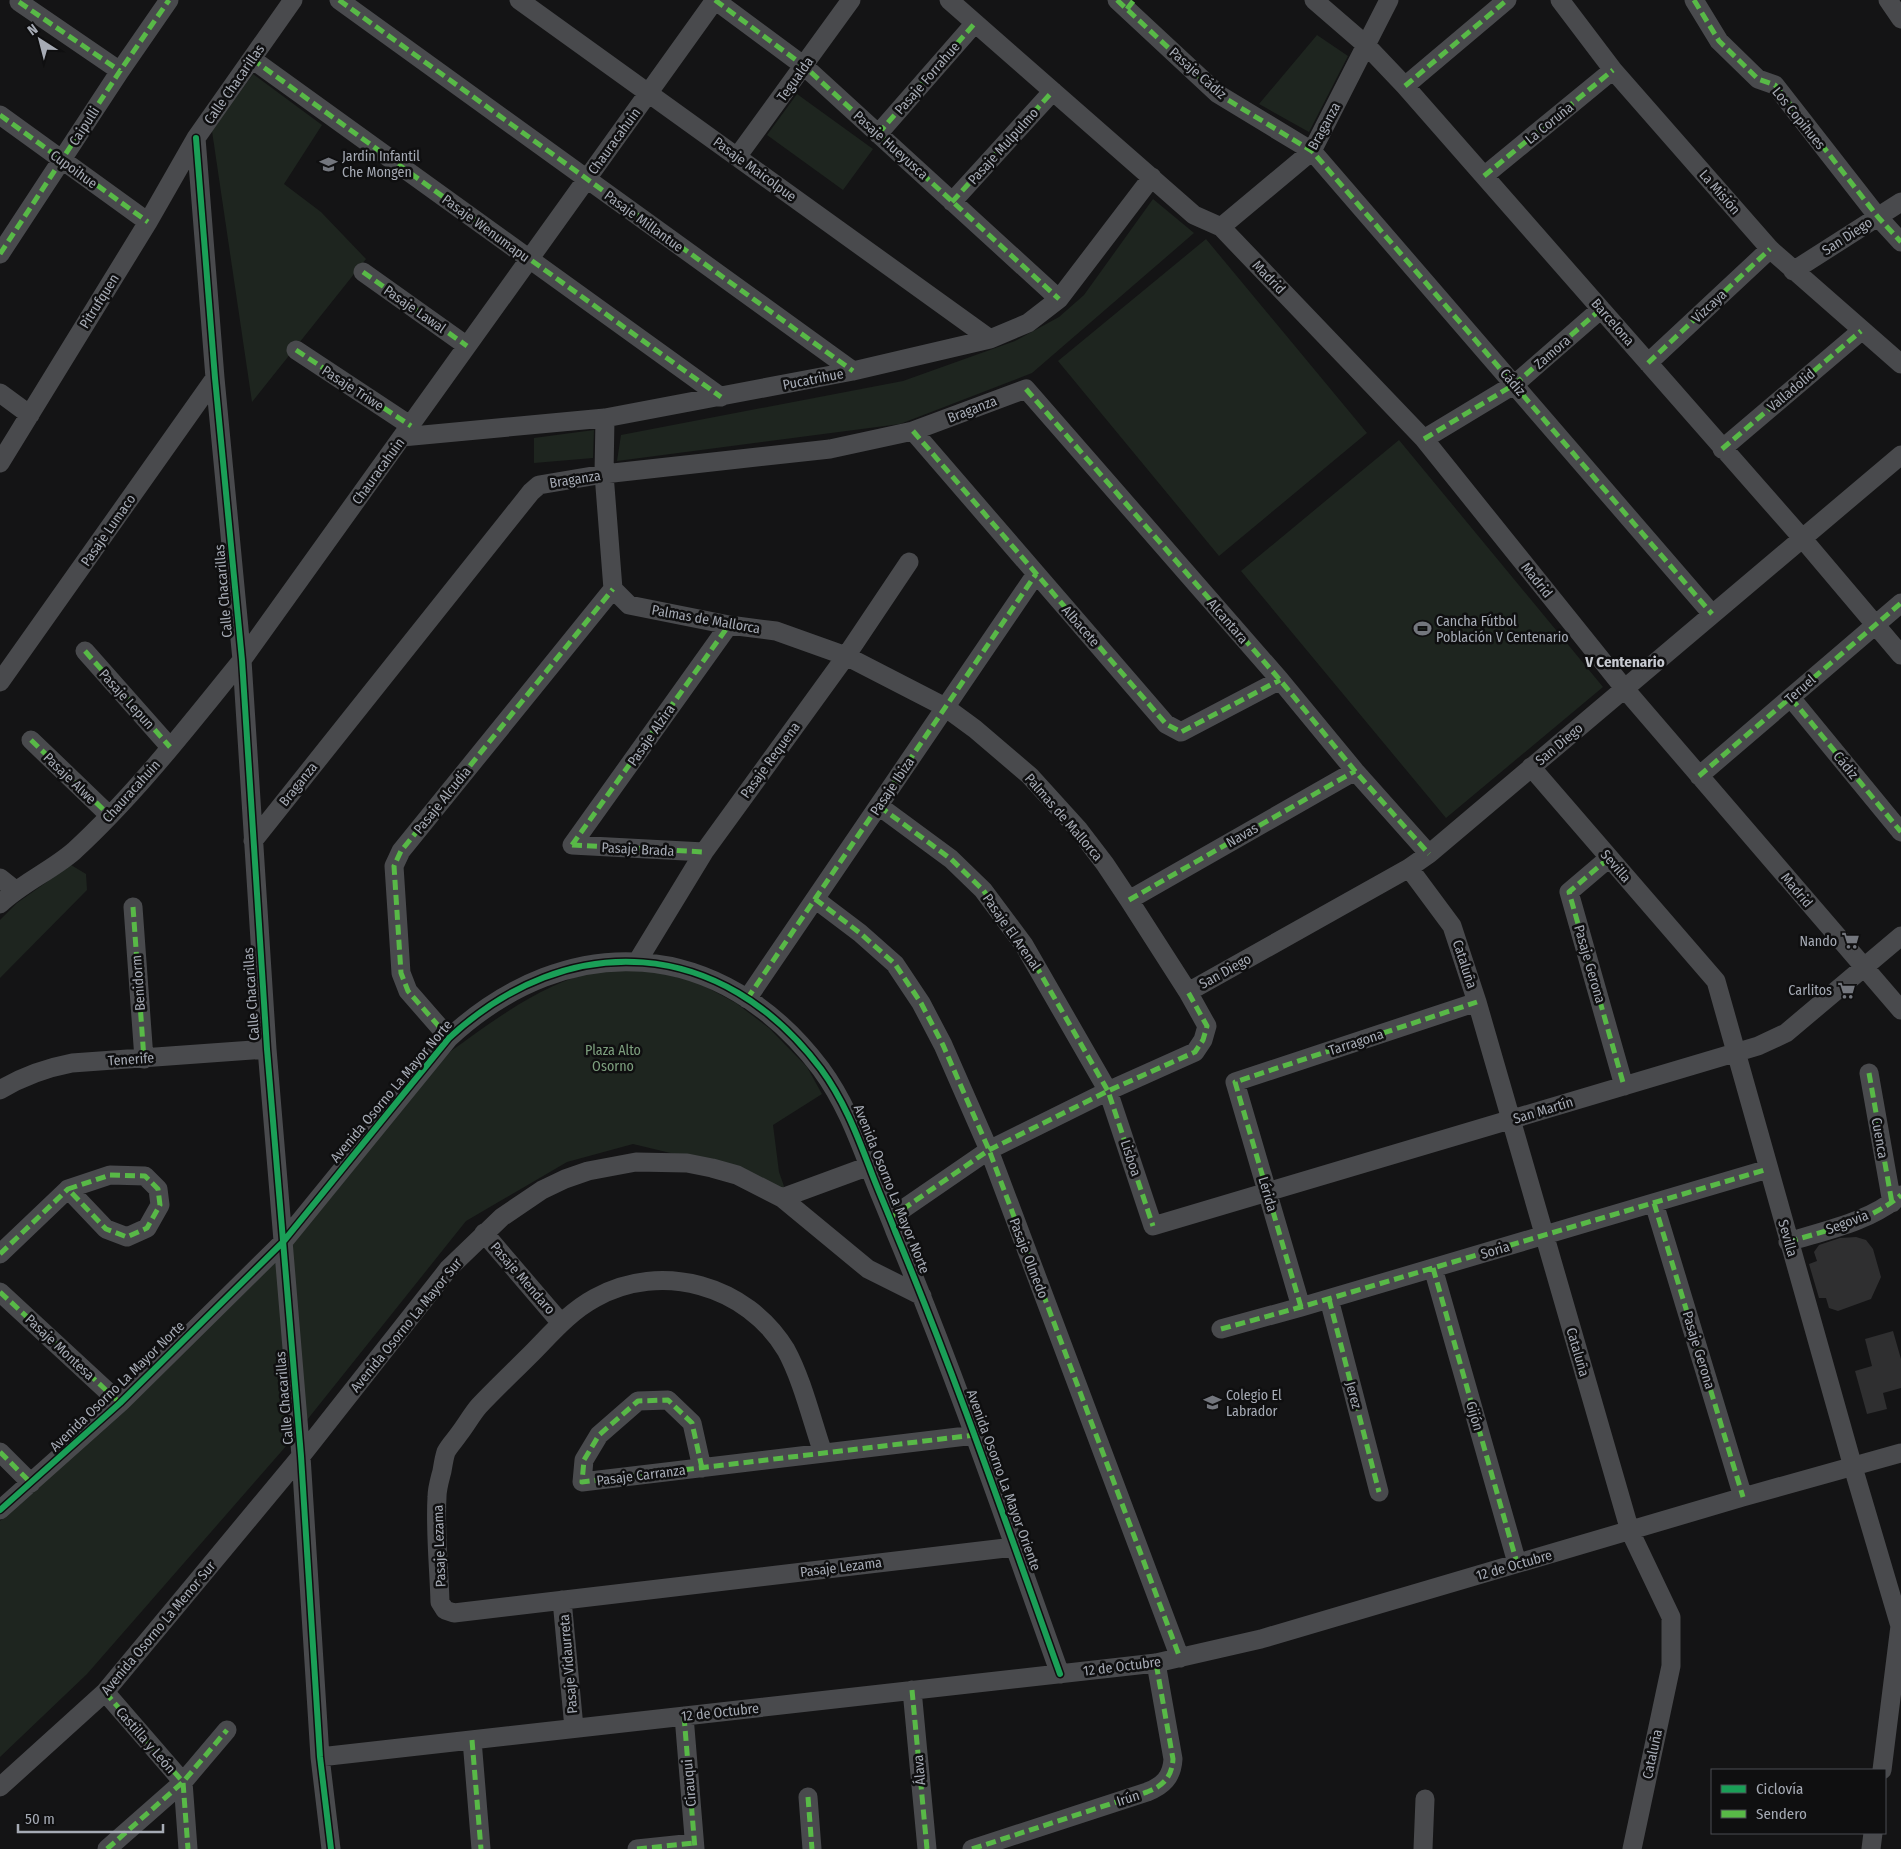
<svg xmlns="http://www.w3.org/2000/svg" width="1901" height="1849" viewBox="0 0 1901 1849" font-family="'Fira Sans Condensed',sans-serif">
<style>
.green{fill:#1e251f}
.building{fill:#2f2f30}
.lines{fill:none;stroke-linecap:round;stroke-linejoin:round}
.minor{stroke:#494a4d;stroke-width:19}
.quiet{stroke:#58b947;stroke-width:5;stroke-dasharray:10 5;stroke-linecap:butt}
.cycleway-casing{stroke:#0f0f10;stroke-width:9}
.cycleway{stroke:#1a9f57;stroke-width:6}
.labels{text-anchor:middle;stroke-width:5;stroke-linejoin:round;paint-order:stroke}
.street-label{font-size:14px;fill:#a6abb5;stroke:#0f0f10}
.poi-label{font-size:14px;fill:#a6abb5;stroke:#0f0f10;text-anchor:start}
.park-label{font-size:14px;fill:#7d9f7e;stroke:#0f0f10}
.neighbourhood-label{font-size:15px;font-weight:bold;fill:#c7cad1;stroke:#0f0f10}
</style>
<rect width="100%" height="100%" fill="#141415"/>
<path class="green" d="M 1317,35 L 1348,56 L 1309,132 L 1259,104 Z
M 253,74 L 322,125 L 284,184 L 321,212 L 366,259 L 252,402 L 212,131 Z
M 797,94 L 873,149 L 843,190 L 767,135 Z
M 1153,199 L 1194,233 L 1032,373 L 900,424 L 617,461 L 621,435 L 903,381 L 1015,341 L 1059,317 L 1084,295 Z
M 1206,239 L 1367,433 L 1219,556 L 1058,361 Z
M 594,430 L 593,458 L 534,463 L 534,438 Z
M 1399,440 L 1603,687 L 1446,818 L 1241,571 Z
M 71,865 L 86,874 L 87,890 L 0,978 L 0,920 L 17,903 Z
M 642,969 L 697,982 L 736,1003 L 769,1028 L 807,1067 L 822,1094 L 773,1125 L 779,1172 L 786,1192 L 683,1156 L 633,1144 L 567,1162 L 466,1221 L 287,1445 L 87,1674 L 0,1757 L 0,1521 L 113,1415 L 451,1051 C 497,1018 543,983 599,970 C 612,967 628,969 642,969 Z"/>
<path class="building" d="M 1856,1237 L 1866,1240 L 1873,1249 L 1881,1277 L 1871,1299 L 1838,1311 L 1829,1308 L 1826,1298 L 1819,1298 L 1809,1264 L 1817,1261 L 1814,1252 L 1819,1245 L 1840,1238 Z
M 1893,1331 L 1901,1359 L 1901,1388 L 1883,1393 L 1887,1409 L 1867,1414 L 1855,1371 L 1872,1366 L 1865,1339 Z"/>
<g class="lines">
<path class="minor" d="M 339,0 L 853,371
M 519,0 L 990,339
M 715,0 L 804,66 L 1059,299
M 949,0 L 1194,215 L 1221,227 L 1312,151 L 1389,0
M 1117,0 L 1218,94 L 1312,151 L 1712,614
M 1314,0 L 1366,45 L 1405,86 L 1802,538 L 1901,655
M 1560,0 L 1613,70 L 1770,249 L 1901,364
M 1694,0 L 1719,41 L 1758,79 L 1775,85 L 1878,217 L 1901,242
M 1888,0 L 1901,19
M 19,2 L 120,71
M 252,59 L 721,397
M 1405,86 L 1507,0
M 0,115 L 148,222
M 878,134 L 975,23
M 196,138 L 215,378 L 242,660 L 267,1049 L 301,1456 L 320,1757 L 331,1849
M 737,157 L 851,0
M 1484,176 L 1613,70
M 952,202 L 1053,91
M 1221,227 L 1424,439 L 1624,688 L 1901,1010
M 0,254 L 120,71 L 169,0
M 1793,271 L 1901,202
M 363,272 L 467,346
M 296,350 L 411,426
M 1648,363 L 1770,249
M 0,393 L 30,415
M 605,418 L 604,474 L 613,589 L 629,605 L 729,625 L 776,631 L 846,656 L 945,707 L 975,729 L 1030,776 L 1079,830 L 1105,864 L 1129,900 L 1188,992 L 1207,1026 L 1203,1040 L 1195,1052 L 1108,1091 L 989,1150 L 890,1218
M 913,431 L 1166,724 L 1181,732 L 1280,680
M 402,437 L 605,418 L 853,371 L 990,339 L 1028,323 L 1059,299 L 1152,177
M 1424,439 L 1515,384 L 1601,309
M 1722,449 L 1861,331
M 0,463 L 148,222 L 196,138 L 293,0
M 85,651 L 170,747
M 0,682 L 215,378
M 1791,698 L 1901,832
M 31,740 L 109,815
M 1531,767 L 1716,981 L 1853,1467 L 1900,1626 L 1882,1770
M 1699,776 L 1901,603
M 879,806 L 951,859 L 983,890 L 1024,945 L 1108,1091 L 1153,1226 L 1758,1046 L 1786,1033 L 1901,936
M 253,841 L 531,492 L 539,485 L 604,474 L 830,449 L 913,431 L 1026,389 L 1280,680 L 1355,771 L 1429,854
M 572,845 L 729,625
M 572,845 L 704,852
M 1609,858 L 1569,892 L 1624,1086
M 1409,868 L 1452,926 L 1477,1002 L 1630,1531 L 1671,1617 L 1671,1666 L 1632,1849
M 0,878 L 15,890
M 815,899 L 860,933 L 895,964 L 921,1003 L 943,1045 L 989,1150 L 1180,1658
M 1129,900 L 1355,771
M 0,904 C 22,883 51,871 74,851 C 136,794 189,725 242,660 L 715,0
M 133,907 L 144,1059
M 637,962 L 704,852 L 846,656 L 909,562
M 1188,992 L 1409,868 L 1429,854 L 1901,455
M 747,999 L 1036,574
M 449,1038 L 408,991 L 401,973 L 394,866 L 401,851 L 613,589
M 1869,1073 L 1892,1203
M 0,1090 C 23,1076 46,1068 72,1063 L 267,1049
M 110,1175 L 145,1176 L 158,1189 L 160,1205 L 147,1228 L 127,1237 L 106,1229 L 68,1189 Z
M 782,1198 L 869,1166
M 1654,1203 L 1743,1497
M 484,1233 L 561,1323
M 1788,1242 C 1827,1230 1869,1222 1901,1195
M 0,1254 L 68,1189
M 1433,1268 L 1517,1563
M 0,1292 L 120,1403
M 1329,1299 L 1379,1492
M 1301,1307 L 1235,1082 L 1477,1002
M 1221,1329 L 1301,1307 L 1768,1169
M 0,1452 L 31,1483
M 823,1453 C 812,1421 802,1379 786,1350 C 747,1285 661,1261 595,1298 C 569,1312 550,1335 530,1355 C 513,1372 495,1389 479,1406 C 472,1414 466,1425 459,1434 C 455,1440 449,1446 446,1452 C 444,1458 443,1465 442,1471 C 440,1479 437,1488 437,1497 C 435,1531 439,1567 440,1602 L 445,1610 L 454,1613 L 1014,1547
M 702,1468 L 692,1423 L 668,1400 L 638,1401 L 599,1435 L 584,1460 L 582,1482 L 975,1435
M 0,1510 L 120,1403 L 283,1242 L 449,1038 C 569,927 722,937 821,1069 C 843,1099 856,1132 869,1166 C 877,1188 887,1210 895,1231 C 956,1377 1007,1526 1060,1674
M 562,1600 L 574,1728
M 912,1690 L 927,1849
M 105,1692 L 183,1782 L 188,1849
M 684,1716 L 695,1849
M 472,1740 L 481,1849
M 320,1757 L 1156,1663 L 1261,1639 L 1743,1497 L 1901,1453
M 0,1787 L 105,1692 L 301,1456 L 449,1268 L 502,1217 L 542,1190 L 565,1179 L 588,1171 L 636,1162 L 687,1163 L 712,1168 L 737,1175 L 782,1198 L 868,1269 L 922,1296
M 808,1797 L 812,1849
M 107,1849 L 183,1782 L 227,1730
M 637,1849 L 694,1843
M 972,1849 L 1147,1792 C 1163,1786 1172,1777 1173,1759 L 1156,1663
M 1423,1849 L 1425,1799
M 1871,1849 L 1873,1833"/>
<path class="quiet" d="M 339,0 L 853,371
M 715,0 L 804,66 L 1059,299
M 1117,0 L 1218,94 L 1312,151 L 1712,614
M 1694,0 L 1719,41 L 1758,79 L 1775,85 L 1878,217 L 1901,242
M 19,2 L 120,71
M 1127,9 L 1134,0
M 252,59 L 721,397
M 1405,86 L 1507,0
M 0,115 L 148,222
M 878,134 L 975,23
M 1484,176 L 1613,70
M 952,202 L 1053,91
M 0,254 L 120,71 L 169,0
M 363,272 L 467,346
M 296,350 L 411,426
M 1648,363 L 1770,249
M 1026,389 L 1280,680 L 1355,771 L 1429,854
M 913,431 L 1166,724 L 1181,732 L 1280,680
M 1424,439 L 1515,384 L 1601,309
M 1722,449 L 1861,331
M 85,651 L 170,747
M 1791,698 L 1901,832
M 31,740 L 109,815
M 1699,776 L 1901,603
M 879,806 L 951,859 L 983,890 L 1024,945 L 1108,1091 L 1153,1226
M 572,845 L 729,625
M 572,845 L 704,852
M 1609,858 L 1569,892 L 1624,1086
M 815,899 L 860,933 L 895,964 L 921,1003 L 943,1045 L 989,1150 L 1180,1658
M 1129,900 L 1355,771
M 133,907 L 144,1059
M 747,999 L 1036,574
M 449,1038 L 408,991 L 401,973 L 394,866 L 401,851 L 613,589
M 1869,1073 L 1892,1203
M 110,1175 L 145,1176 L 158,1189 L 160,1205 L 147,1228 L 127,1237 L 106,1229 L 68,1189 Z
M 1654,1203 L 1743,1497
M 890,1218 L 989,1150 L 1108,1091 L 1195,1052 L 1203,1040 L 1207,1026 L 1188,992
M 1788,1242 C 1827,1230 1869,1222 1901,1195
M 0,1254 L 68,1189
M 1433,1268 L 1517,1563
M 0,1292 L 120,1403
M 1329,1299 L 1379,1492
M 1301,1307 L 1235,1082 L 1477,1002
M 1221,1329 L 1301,1307 L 1768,1169
M 0,1452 L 31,1483
M 702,1468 L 692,1423 L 668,1400 L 638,1401 L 599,1435 L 584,1460 L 582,1482 L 975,1435
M 912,1690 L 927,1849
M 105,1692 L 183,1782 L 188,1849
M 684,1716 L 695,1849
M 472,1740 L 481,1849
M 808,1797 L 812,1849
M 107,1849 L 183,1782 L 227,1730
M 637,1849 L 694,1843
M 972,1849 L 1147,1792 C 1163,1786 1172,1777 1173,1759 L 1156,1663"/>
<defs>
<path id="cycleway" d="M 196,138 L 215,378 L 242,660 L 267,1049 L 301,1456 L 320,1757 L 331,1849
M 0,1510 L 120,1403 L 283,1242 L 449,1038 C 569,927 722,937 821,1069 C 843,1099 856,1132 869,1166 C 877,1188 887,1210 895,1231 C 956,1377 1007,1526 1060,1674"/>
</defs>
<use href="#cycleway" class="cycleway-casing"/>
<use href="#cycleway" class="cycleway"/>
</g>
<defs>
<symbol id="school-bare" viewBox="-9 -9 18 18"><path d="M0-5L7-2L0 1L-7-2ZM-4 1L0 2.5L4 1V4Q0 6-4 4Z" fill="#73767d" stroke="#0f0f10" stroke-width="2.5" paint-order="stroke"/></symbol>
<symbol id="stadium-bare" viewBox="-9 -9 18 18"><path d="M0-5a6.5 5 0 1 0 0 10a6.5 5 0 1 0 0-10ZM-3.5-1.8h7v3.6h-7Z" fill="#73767d" stroke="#0f0f10" stroke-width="2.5" paint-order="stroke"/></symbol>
<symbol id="supermarket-bare" viewBox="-9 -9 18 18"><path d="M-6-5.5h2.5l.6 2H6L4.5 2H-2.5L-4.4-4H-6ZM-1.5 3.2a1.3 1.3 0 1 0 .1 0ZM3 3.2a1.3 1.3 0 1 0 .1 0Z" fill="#73767d" stroke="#0f0f10" stroke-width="2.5" paint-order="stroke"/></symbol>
</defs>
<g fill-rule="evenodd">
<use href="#school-bare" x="316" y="152" width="25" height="25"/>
<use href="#stadium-bare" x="1410" y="616" width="25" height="25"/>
<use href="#supermarket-bare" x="1838" y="928" width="25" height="25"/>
<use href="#supermarket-bare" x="1834" y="978" width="25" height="25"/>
<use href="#school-bare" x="1200" y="1390" width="25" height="25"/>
</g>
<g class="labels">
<g class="street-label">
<text transform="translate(1198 73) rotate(41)" y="5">Pasaje Cádiz</text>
<text transform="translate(927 78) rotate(-49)" y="5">Pasaje Forrahue</text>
<text transform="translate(795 79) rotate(-54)" y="5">Tegualda</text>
<text transform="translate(234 84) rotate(-55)" y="5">Calle Chacarillas</text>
<text transform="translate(1799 118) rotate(51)" y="5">Los Copihues</text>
<text transform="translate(1549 123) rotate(-39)" y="5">La Coruña</text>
<text transform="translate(84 126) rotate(-57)" y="5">Caipulli</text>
<text transform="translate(1324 126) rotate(-61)" y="5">Braganza</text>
<text transform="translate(614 141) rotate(-54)" y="5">Chauracahuin</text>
<text transform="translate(891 145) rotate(42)" y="5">Pasaje Hueyusca</text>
<text transform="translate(1003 146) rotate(-48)" y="5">Pasaje Mulpulmo</text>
<text transform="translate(74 169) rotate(36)" y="5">Cupoihue</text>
<text transform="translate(755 169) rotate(36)" y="5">Pasaje Maicolpue</text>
<text transform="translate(1720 192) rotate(49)" y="5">La Misión</text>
<text transform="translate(644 221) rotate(36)" y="5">Pasaje Millantue</text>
<text transform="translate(486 228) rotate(36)" y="5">Pasaje Wenumapu</text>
<text transform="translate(1847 236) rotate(-33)" y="5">San Diego</text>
<text transform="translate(1269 277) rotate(46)" y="5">Madrid</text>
<text transform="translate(99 301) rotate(-58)" y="5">Pitrufquen</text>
<text transform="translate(1709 306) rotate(-43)" y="5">Vizcaya</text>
<text transform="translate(415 309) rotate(35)" y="5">Pasaje Lawal</text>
<text transform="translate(1613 322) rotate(49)" y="5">Barcelona</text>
<text transform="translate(1552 352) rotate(-41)" y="5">Zamora</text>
<text transform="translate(813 379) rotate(-11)" y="5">Pucatrihue</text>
<text transform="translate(1513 382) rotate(49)" y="5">Cádiz</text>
<text transform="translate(353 388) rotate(33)" y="5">Pasaje Triwe</text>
<text transform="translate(1791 390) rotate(-40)" y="5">Valladolid</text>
<text transform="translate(972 409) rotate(-21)" y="5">Braganza</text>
<text transform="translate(378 471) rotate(-54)" y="5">Chauracahuin</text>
<text transform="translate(575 479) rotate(-9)" y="5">Braganza</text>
<text transform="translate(108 530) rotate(-55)" y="5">Pasaje Lumaco</text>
<text transform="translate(1537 580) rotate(51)" y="5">Madrid</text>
<text transform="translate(223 591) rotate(-95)" y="5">Calle Chacarillas</text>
<text transform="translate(706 619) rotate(10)" y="5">Palmas de Mallorca</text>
<text transform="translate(1228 621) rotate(49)" y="5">Alcantara</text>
<text transform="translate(1081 626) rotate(49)" y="5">Albacete</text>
<text transform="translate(1800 689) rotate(-41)" y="5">Teruel</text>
<text transform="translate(127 699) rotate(48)" y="5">Pasaje Lepun</text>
<text transform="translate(651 735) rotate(-55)" y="5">Pasaje Alzira</text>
<text transform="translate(1559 744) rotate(-40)" y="5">San Diego</text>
<text transform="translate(770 760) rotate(-54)" y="5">Pasaje Requena</text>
<text transform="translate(1846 765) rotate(51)" y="5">Cádiz</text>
<text transform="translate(70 778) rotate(44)" y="5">Pasaje Alwe</text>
<text transform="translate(298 784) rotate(-51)" y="5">Braganza</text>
<text transform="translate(892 786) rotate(-56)" y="5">Pasaje Ibiza</text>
<text transform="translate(131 791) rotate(-48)" y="5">Chauracahuin</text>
<text transform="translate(442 800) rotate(-51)" y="5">Pasaje Alcudia</text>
<text transform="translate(1064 817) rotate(49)" y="5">Palmas de Mallorca</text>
<text transform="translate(1242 835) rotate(-30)" y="5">Navas</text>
<text transform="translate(638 849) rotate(3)" y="5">Pasaje Brada</text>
<text transform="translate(1616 866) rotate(49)" y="5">Sevilla</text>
<text transform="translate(1797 890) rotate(50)" y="5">Madrid</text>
<text transform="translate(1012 932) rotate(55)" y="5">Pasaje El Arenal</text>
<text transform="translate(1465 964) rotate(72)" y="5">Cataluña</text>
<text transform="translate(1590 964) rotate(74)" y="5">Pasaje Gerona</text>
<text transform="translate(1225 971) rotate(-29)" y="5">San Diego</text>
<text transform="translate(138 983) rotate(-94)" y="5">Benidorm</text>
<text transform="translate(251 994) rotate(-94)" y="5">Calle Chacarillas</text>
<text transform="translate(1356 1042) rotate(-18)" y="5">Tarragona</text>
<text transform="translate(131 1059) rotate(-4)" y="5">Tenerife</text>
<text transform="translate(391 1091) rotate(-50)" y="5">Avenida Osorno La Mayor Norte</text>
<text transform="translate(1543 1110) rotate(-17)" y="5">San Martín</text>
<text transform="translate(1880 1138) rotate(80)" y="5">Cuenca</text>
<text transform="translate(1131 1158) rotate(72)" y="5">Lisboa</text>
<text transform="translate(892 1189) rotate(68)" y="5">Avenida Osorno La Mayor Norte</text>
<text transform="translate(1268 1194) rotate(74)" y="5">Lérida</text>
<text transform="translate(1847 1222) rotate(-21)" y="5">Segovia</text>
<text transform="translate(1788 1238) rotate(74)" y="5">Sevilla</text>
<text transform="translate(1495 1250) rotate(-16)" y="5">Soria</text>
<text transform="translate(1029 1258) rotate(69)" y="5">Pasaje Olmedo</text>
<text transform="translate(523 1278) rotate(49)" y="5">Pasaje Mendaro</text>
<text transform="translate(406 1325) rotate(-51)" y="5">Avenida Osorno La Mayor Sur</text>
<text transform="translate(60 1347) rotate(43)" y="5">Pasaje Montesa</text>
<text transform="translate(1699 1350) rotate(73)" y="5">Pasaje Gerona</text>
<text transform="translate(1578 1352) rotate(74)" y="5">Cataluña</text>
<text transform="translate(117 1386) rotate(-44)" y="5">Avenida Osorno La Mayor Norte</text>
<text transform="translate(1354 1395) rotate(75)" y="5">Jerez</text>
<text transform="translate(284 1398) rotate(-95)" y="5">Calle Chacarillas</text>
<text transform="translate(1475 1416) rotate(74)" y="5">Gijón</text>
<text transform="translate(641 1475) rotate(-7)" y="5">Pasaje Carranza</text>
<text transform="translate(1004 1480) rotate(70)" y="5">Avenida Osorno La Mayor Oriente</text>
<text transform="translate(439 1546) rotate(-92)" y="5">Pasaje Lezama</text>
<text transform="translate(1514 1565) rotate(-16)" y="5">12 de Octubre</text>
<text transform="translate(841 1567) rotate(-7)" y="5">Pasaje Lezama</text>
<text transform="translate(158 1628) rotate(-50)" y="5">Avenida Osorno La Menor Sur</text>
<text transform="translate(568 1664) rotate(-95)" y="5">Pasaje Vidaurreta</text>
<text transform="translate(1122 1666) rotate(-7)" y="5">12 de Octubre</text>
<text transform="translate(720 1712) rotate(-6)" y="5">12 de Octubre</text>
<text transform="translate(146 1740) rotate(49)" y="5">Castilla y León</text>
<text transform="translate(1652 1754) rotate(-78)" y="5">Cataluña</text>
<text transform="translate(919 1770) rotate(-95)" y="5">Álava</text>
<text transform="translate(689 1783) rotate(-95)" y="5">Cirauqui</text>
<text transform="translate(1128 1798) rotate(-18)" y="5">Irún</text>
</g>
<g class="poi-label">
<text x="342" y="161">Jardin Infantil<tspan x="342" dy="16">Che Mongen</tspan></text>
<text x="1436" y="626">Cancha Fútbol<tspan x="1436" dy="16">Población V Centenario</tspan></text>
<text x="1837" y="946" text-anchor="end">Nando</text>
<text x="1832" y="995" text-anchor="end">Carlitos</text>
<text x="1226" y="1400">Colegio El<tspan x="1226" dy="16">Labrador</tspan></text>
</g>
<g class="park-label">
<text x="613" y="1055">Plaza Alto<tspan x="613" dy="16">Osorno</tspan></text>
</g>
<g class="neighbourhood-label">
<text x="1625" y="667">V Centenario</text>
</g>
</g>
<rect x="1711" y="1769" width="175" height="65" fill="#0f0f10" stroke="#4b4d52"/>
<rect x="1721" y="1785" width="25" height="8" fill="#1a9f57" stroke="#4b4d52"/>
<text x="1756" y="1794" font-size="15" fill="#a6abb5">Ciclovía</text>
<rect x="1721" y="1810" width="25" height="8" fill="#58b947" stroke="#4b4d52"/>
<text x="1756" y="1819" font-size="15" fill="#a6abb5">Sendero</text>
<g transform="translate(40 40) rotate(324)" stroke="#0f0f10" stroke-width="4" paint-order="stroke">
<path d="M0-4L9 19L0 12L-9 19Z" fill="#a6abb5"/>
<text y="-8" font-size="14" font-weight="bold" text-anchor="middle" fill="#a6abb5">N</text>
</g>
<path d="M18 1824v8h145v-8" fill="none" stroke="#a6abb5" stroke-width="2.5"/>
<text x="25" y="1824" font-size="15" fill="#a6abb5" stroke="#0f0f10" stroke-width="4" paint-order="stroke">50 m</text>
</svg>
